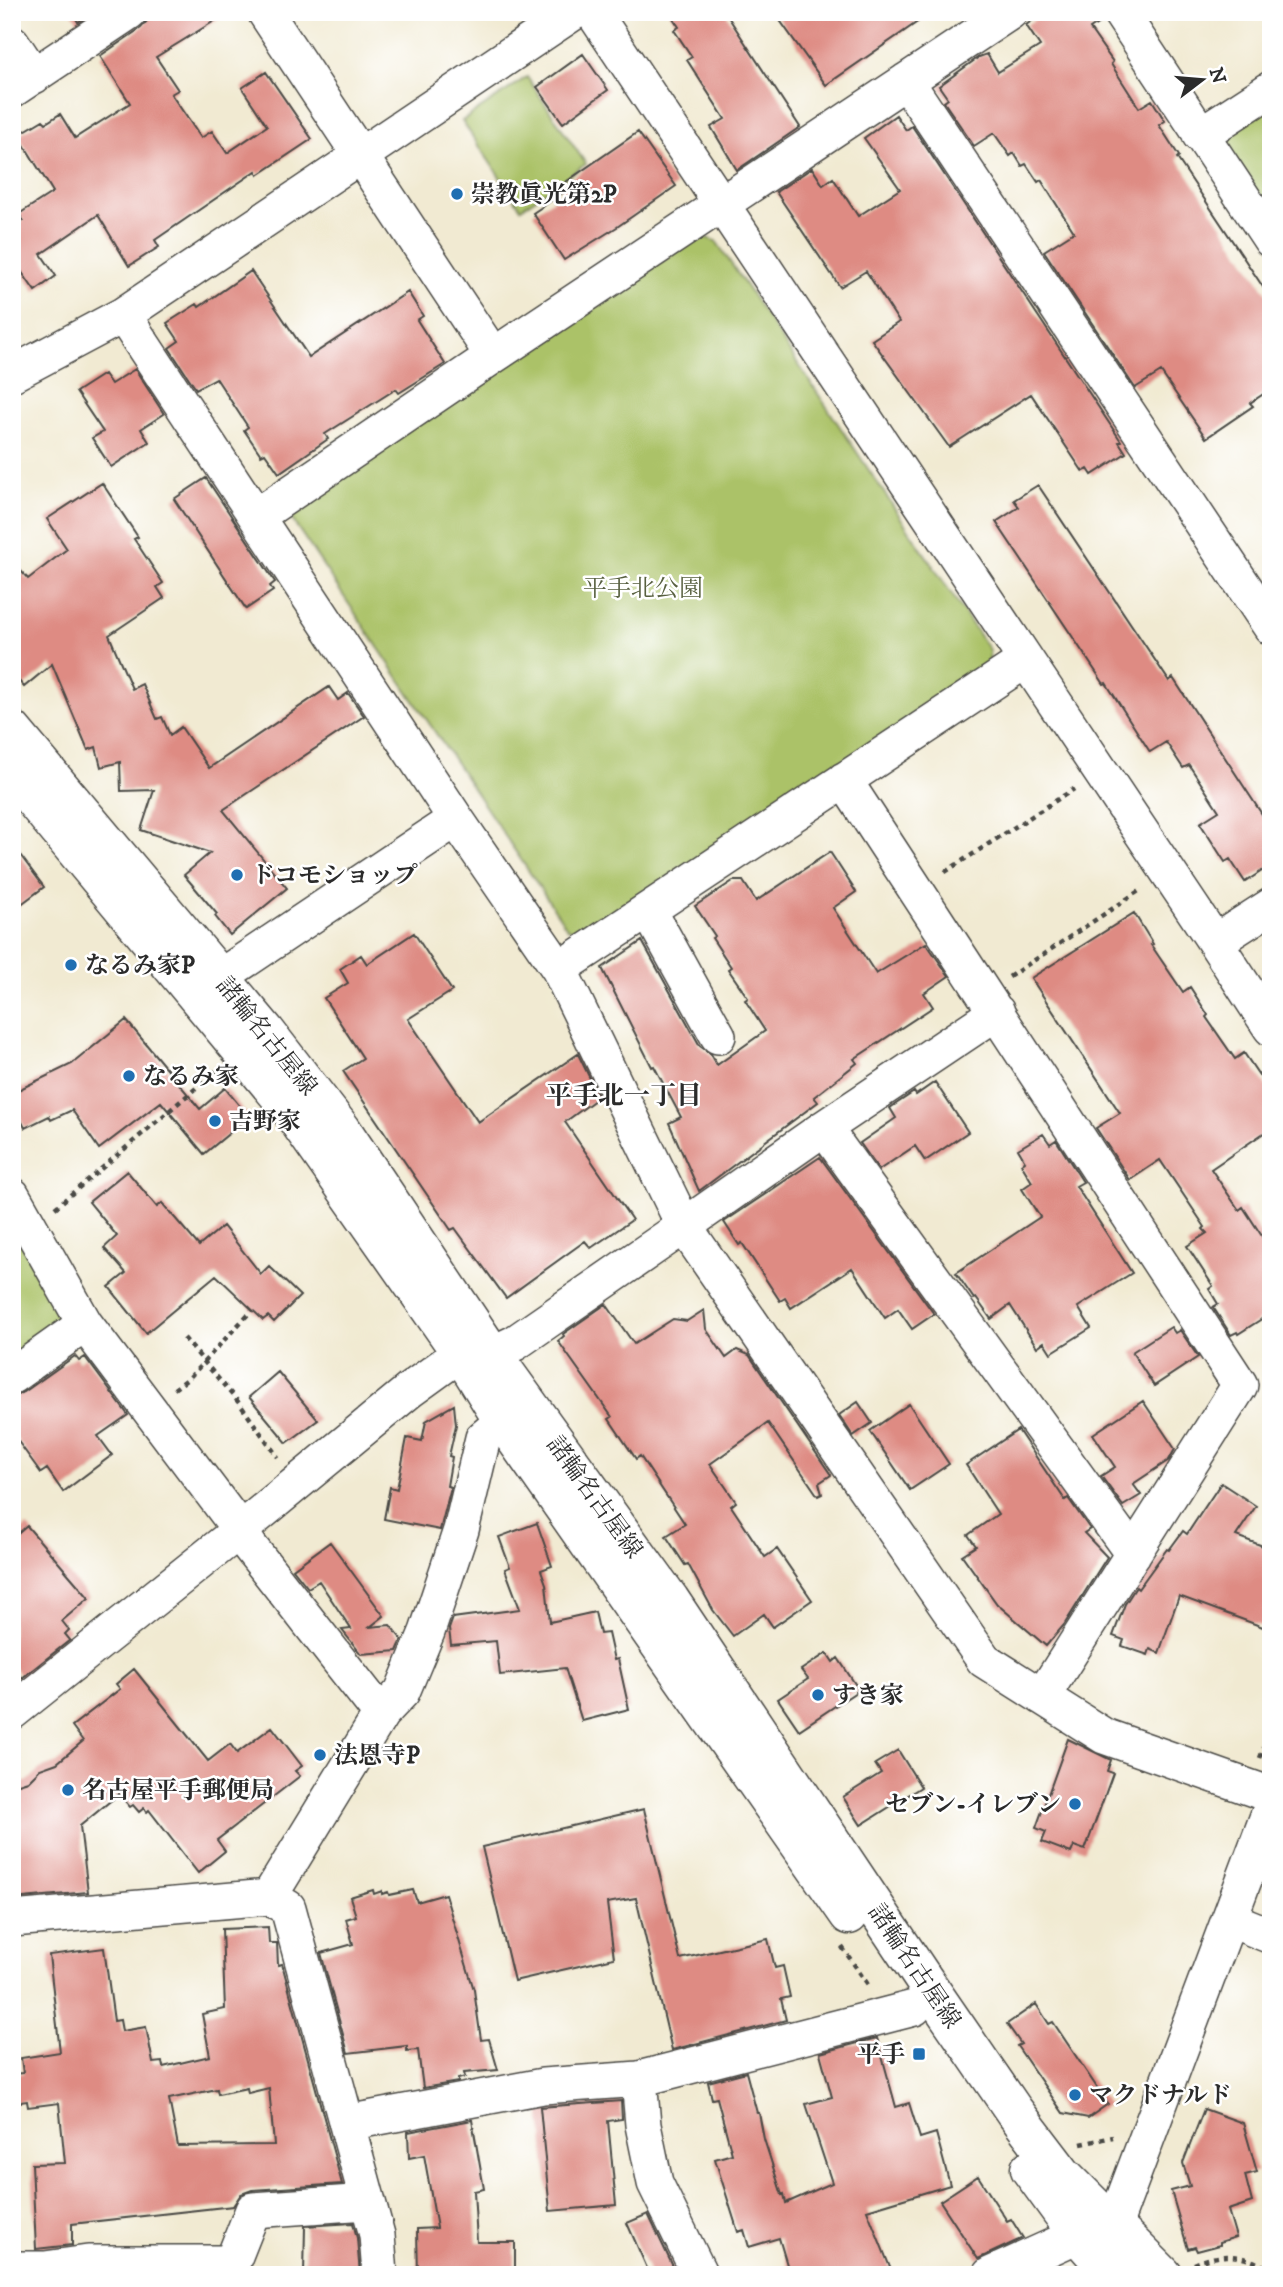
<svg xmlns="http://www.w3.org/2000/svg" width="1283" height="2287" viewBox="0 0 1283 2287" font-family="'IM FELL DW Pica','Noto Serif JP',serif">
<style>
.green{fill:#abc267;stroke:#6b7649;stroke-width:2}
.building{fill:#de8b83;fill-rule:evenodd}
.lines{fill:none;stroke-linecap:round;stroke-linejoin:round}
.minor-casing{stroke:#494844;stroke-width:38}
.major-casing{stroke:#494844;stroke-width:41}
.path{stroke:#494844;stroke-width:4.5;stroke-dasharray:5 5;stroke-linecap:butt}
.minor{stroke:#fff;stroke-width:35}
.major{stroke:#fff;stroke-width:38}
.poi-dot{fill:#1f6fb2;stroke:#fff;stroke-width:2.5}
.labels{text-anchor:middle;stroke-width:5;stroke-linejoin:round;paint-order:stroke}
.poi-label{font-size:24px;font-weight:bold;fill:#2b2b2b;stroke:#fff;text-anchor:start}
.park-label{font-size:24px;fill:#586040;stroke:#fff}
.street-label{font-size:24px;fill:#2b2b2b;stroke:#fff}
.neighbourhood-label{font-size:26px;font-weight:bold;fill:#2b2b2b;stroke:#fff}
</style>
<rect width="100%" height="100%" fill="#fff"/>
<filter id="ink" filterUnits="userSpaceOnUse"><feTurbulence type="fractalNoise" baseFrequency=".0143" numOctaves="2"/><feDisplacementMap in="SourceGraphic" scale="14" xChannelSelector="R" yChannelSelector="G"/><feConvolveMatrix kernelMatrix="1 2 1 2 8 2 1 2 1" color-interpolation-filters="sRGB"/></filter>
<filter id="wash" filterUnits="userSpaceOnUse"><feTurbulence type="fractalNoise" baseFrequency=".00686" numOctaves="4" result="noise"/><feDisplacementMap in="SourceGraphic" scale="28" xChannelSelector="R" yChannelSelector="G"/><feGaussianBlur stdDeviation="1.57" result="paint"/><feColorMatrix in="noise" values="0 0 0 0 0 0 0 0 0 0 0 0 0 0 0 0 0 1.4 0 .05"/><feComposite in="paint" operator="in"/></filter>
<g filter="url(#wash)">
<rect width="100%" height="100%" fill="#f1ead2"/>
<path class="green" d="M 527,77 L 586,164 L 521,208 L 462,121 Z
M 1271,105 L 1271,217 L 1227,153 L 1228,133 Z
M 700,236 L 716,241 L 989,650 L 990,667 L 587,935 L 567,928 L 291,518 L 293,506 Z
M 17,1242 L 31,1250 L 64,1307 L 60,1329 L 12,1364 L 12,1243 Z"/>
<g id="blocks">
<path class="building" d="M 72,12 L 92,12 L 78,22 Z
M 149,12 L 229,12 L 156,57 L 178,90 L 171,94 L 201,138 L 212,131 L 227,153 L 267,126 L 242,88 L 266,72 L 312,139 L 258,175 L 256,171 L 155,240 L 159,247 L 129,266 L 98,215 L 41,254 L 56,276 L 35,291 L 12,258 L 12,227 L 23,220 L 19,214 L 53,192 L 18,135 L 43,120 L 46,123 L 60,114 L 75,138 L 130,103 L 100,56 L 141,28 L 147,21 Z
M 669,12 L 725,12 L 800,127 L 737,170 L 711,127 L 725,119 L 687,60 L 692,57 L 674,30 L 679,27 Z
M 774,12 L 932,12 L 826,85 Z
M 1045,12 L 1100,12 L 1102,21 L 1090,29 L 1113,62 L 1111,64 L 1139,108 L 1152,100 L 1165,121 L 1159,125 L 1179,156 L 1177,158 L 1271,299 L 1271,389 L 1250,403 L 1253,406 L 1206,438 L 1161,372 L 1135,388 L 1044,251 L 1074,232 L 1041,180 L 1038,182 L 1026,164 L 1022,166 L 1014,153 L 1010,156 L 994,133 L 974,146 L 944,102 L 948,99 L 939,86 L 979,57 L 987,54 L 998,72 L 1040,46 L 1026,25 Z
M 583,54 L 608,90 L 563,123 L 537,87 Z
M 896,115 L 906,130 L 912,126 L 1121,441 L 1119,442 L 1126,453 L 1092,475 L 1088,469 L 1083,472 L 1031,394 L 949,447 L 872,340 L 899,322 L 866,271 L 840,287 L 776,192 L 812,168 L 823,185 L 833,178 L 858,216 L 900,189 L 864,138 Z
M 638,132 L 676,186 L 617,227 L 564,260 L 533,213 L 564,192 L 560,186 Z
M 251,271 L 309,357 L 408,292 L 423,316 L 417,320 L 445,364 L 399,393 L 396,389 L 325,434 L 328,439 L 279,473 L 265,453 L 261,455 L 244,430 L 248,427 L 216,378 L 196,389 L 169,348 L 179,341 L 167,323 L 197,304 L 199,307 Z
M 135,369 L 164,414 L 141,429 L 149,442 L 111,467 L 92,438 L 103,432 L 76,392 L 104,374 L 111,384 Z
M 206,478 L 275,582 L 270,586 L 273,591 L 246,609 L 174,499 Z
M 102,483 L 138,537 L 134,539 L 163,583 L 157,587 L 164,598 L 109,635 L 132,689 L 142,684 L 157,719 L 162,717 L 170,735 L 181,727 L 209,768 L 329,687 L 338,700 L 348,693 L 364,716 L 223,810 L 287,888 L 230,935 L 215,916 L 217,914 L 184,875 L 210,853 L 141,830 L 154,790 L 121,791 L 120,762 L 101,767 L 96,747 L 88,750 L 52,664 L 24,687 L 12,673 L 12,561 L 28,579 L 67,549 L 47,519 Z
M 1038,485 L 1169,681 L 1173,678 L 1271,828 L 1271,865 L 1245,882 L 1230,859 L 1225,862 L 1200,823 L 1219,811 L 1189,765 L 1183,768 L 1166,742 L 1150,752 L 1106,683 L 1104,684 L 996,522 L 1019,507 L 1014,500 Z
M 12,844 L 44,887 L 12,911 Z
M 830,852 L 856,892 L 833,908 L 876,974 L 926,943 L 949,976 L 924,993 L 933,1007 L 854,1059 L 857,1063 L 814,1097 L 818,1102 L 699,1191 L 669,1123 L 681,1117 L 654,1066 L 652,1067 L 602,968 L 642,941 L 700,1046 L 711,1054 L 717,1065 L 765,1031 L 745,1000 L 748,998 L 728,969 L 731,967 L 712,938 L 715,936 L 695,906 L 733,881 L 743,881 L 756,901 Z
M 1134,913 L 1153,944 L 1151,945 L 1183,992 L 1190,987 L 1208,1015 L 1206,1017 L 1235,1059 L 1244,1053 L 1271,1093 L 1271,1128 L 1211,1169 L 1239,1210 L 1243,1207 L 1271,1250 L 1271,1313 L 1238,1334 L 1237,1332 L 1231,1335 L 1213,1307 L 1218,1304 L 1209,1289 L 1213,1286 L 1187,1246 L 1207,1233 L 1203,1229 L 1205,1227 L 1160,1160 L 1130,1180 L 1096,1128 L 1120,1113 L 1031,978 Z
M 414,933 L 452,991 L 408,1019 L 478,1122 L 578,1054 L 599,1097 L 565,1122 L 632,1220 L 591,1248 L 585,1241 L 506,1298 L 455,1228 L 451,1230 L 343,1071 L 363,1058 L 324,998 L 348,983 L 340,969 L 361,955 L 367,964 Z
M 126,1020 L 200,1109 L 225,1088 L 249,1117 L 204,1154 L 161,1102 L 99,1149 L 72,1110 L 51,1120 L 49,1116 L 25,1128 L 12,1102 L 12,1093 L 72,1064 Z
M 935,1082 L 968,1132 L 925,1161 L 915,1146 L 879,1170 L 860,1143 L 896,1118 L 890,1108 L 914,1092 L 916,1095 Z
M 1043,1134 L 1050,1144 L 1056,1140 L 1083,1182 L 1076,1186 L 1132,1273 L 1078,1307 L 1091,1328 L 1051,1353 L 1044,1342 L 1037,1347 L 1010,1305 L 991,1319 L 976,1298 L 974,1299 L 956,1273 L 1040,1217 L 1022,1189 L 1032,1182 L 1021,1164 L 1025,1161 L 1018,1149 Z
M 820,1157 L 934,1314 L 912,1329 L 898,1309 L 885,1318 L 852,1268 L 791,1308 L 785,1298 L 780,1301 L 742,1243 L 739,1245 L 724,1222 Z
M 127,1171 L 157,1207 L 162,1203 L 199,1246 L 223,1226 L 261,1274 L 269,1266 L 300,1296 L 274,1322 L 268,1316 L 263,1320 L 216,1275 L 146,1333 L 109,1287 L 126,1273 L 104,1248 L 117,1236 L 89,1202 Z
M 606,1304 L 634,1344 L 673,1319 L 687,1321 L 704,1310 L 706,1329 L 726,1358 L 737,1350 L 749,1355 L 831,1475 L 819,1483 L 822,1494 L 818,1496 L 768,1423 L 710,1464 L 736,1502 L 731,1506 L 765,1557 L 777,1549 L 812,1600 L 773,1627 L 764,1614 L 733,1636 L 713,1610 L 688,1564 L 685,1565 L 666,1536 L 685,1524 L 640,1456 L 636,1459 L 609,1419 L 612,1417 L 558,1341 L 564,1336 L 563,1334 Z
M 1171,1327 L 1175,1333 L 1180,1330 L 1198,1357 L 1154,1386 L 1132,1352 Z
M 75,1356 L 79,1361 L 85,1357 L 128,1415 L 98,1436 L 112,1455 L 63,1492 L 47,1469 L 41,1473 L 12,1433 L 12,1396 L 24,1392 Z
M 278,1372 L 318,1420 L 287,1443 L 249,1397 Z
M 1143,1401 L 1175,1449 L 1169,1460 L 1133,1484 L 1141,1495 L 1123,1506 L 1101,1476 L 1115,1467 L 1093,1434 Z
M 858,1402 L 872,1423 L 853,1436 L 839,1415 Z
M 909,1404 L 949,1464 L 910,1490 L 870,1431 Z
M 454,1405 L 456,1425 L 449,1456 L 452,1457 L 447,1486 L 451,1487 L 440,1530 L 384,1519 L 390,1487 L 397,1489 L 407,1438 L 422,1441 L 426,1421 Z
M 1018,1430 L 1065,1500 L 1068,1498 L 1090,1529 L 1084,1533 L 1107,1557 L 1064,1625 L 1046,1646 L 997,1604 L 962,1555 L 976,1546 L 968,1535 L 998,1514 L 966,1465 Z
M 1221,1483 L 1256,1506 L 1236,1536 L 1271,1549 L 1271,1630 L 1179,1596 L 1159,1653 L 1150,1649 L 1148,1655 L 1122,1646 L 1124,1640 L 1113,1636 L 1125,1604 L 1136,1587 L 1138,1589 L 1167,1549 L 1169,1550 L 1183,1531 L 1187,1534 Z
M 537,1523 L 552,1566 L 541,1570 L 546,1584 L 550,1622 L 595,1612 L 600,1634 L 608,1633 L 614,1660 L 618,1659 L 629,1709 L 582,1721 L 565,1668 L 500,1675 L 496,1641 L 451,1645 L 449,1629 L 453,1618 L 520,1609 L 505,1569 L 510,1567 L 499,1537 Z
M 27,1526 L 89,1598 L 62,1621 L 69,1630 L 65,1634 L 70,1640 L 22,1678 L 12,1666 L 12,1539 Z
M 330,1542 L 384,1616 L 370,1627 L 390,1625 L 402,1640 L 397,1651 L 361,1654 L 342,1630 L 351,1629 L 319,1581 L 308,1588 L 293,1569 Z
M 827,1653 L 833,1662 L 838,1658 L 859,1690 L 799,1730 L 778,1699 L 808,1679 L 801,1670 Z
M 134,1669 L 208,1761 L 230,1744 L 237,1753 L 272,1727 L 302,1766 L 295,1771 L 300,1776 L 217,1840 L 225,1851 L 198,1873 L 149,1810 L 147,1812 L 144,1808 L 139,1812 L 133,1805 L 130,1807 L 119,1794 L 80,1826 L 88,1892 L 12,1899 L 12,1786 L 28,1781 L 40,1769 L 57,1763 L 83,1741 L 72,1726 L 120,1689 L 116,1684 Z
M 1068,1739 L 1111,1760 L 1107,1771 L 1113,1773 L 1085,1850 L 1074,1846 L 1071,1853 L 1042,1842 L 1046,1832 L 1036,1828 Z
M 898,1750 L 921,1787 L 861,1825 L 843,1797 L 881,1773 L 875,1764 Z
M 644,1809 L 680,1959 L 768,1939 L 775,1968 L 783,1966 L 790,1997 L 781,1999 L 786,2020 L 672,2050 L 636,1898 L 607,1903 L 614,1958 L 514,1981 L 482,1847 Z
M 373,1890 L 374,1894 L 382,1891 L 382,1894 L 388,1892 L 389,1895 L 413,1890 L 417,1902 L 445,1894 L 474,1990 L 481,2040 L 489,2039 L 498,2070 L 464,2073 L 465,2077 L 458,2079 L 458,2082 L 423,2088 L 418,2050 L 407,2051 L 407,2046 L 348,2053 L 321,1953 L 353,1944 L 346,1919 L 356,1916 L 350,1897 Z
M 268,1927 L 269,1943 L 277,1943 L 278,1965 L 282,1964 L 342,2184 L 252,2190 L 241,2194 L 233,2206 L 72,2224 L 72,2245 L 36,2249 L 32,2164 L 65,2163 L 59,2103 L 28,2107 L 27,2101 L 12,2103 L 12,2074 L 23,2073 L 21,2058 L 60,2052 L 49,1955 L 104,1948 L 114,2021 L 120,2020 L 122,2031 L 146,2027 L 153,2063 L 162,2062 L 163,2067 L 210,2056 L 202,2014 L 225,2009 L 222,1929 ZM 247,2088 L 248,2093 L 269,2088 L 274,2145 L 178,2146 L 169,2099 L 217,2089 L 218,2094 Z
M 1036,2004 L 1049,2024 L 1053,2022 L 1108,2104 L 1088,2118 L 1063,2113 L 1017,2046 L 1021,2044 L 1007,2024 Z
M 877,2038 L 896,2107 L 909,2103 L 920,2138 L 936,2133 L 950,2185 L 867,2210 L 893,2275 L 790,2275 L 779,2238 L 749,2247 L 744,2230 L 738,2232 L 715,2159 L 732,2154 L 717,2098 L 712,2099 L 708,2082 L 746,2072 L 757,2113 L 759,2113 L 764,2139 L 782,2195 L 784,2194 L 786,2203 L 832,2183 L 806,2104 L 832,2097 L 820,2053 Z
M 621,2101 L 622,2119 L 608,2121 L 616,2205 L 550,2211 L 540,2107 Z
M 1204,2109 L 1243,2123 L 1257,2172 L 1245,2175 L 1252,2202 L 1228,2210 L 1236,2237 L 1220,2242 L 1220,2245 L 1197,2251 L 1195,2247 L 1188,2249 L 1171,2191 L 1190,2186 L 1183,2163 Z
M 472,2120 L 484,2189 L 474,2191 L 477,2242 L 515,2242 L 515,2275 L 418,2275 L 417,2229 L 437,2228 L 424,2155 L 409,2158 L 408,2132 Z
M 978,2176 L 1007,2221 L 1011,2219 L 1023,2238 L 978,2259 L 940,2201 Z
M 648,2214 L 677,2275 L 650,2275 L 627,2223 Z
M 353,2223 L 357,2238 L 360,2275 L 304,2275 L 305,2226 Z"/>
</g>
</g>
<g filter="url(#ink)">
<use href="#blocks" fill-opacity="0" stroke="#494844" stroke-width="2"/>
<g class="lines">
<defs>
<path id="minor" d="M 265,12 L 493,356
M 593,12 L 1026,660
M 1120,12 L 1271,240
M 12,43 L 34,76
M 906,81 L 1271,627
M 12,90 L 129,12
M 1200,135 L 1271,89
M 123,315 L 456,819
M 12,374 L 123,315 L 574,12
M 257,516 L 493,356 L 1010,12
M 844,780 L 1240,1385 L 1042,1697
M 649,911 L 718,1036
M 1215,942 L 1271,1028
M 559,969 L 684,1226 L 824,1128 L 997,1012
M 220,977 L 456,819 L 559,969 L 1026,660 L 1215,942 L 1271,906
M 824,1128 L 1133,1554
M 12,1195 L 85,1324 L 240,1530 L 250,1547 L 381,1714
M 12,1376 L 85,1324
M 12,1712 L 240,1530 L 410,1390 L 461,1353 L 492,1354 L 515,1343 L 684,1226 L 984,1660 L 1104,1736 L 1271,1795
M 269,1897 L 288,1908 L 377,2235 L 380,2275
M 12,1919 L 269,1897 L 381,1714 L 402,1692 L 427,1632 L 461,1530 L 483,1438 L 503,1421
M 1229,1919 L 1271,1936
M 639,2079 L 643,2125 L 655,2183 L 700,2275
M 347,2123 L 543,2086 L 639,2079 L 914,2008
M 1113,2228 L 1271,1808
M 12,2269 L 45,2269 L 88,2263 L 232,2263 L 253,2210 L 367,2202
M 990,2275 L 1078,2235"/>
<path id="major" d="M 12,730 L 266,1032 L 342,1130 L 492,1354 L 670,1600 L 924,1980 L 1014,2111 L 1062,2174 L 1163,2275
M 12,774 L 287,1105 L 461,1353 L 503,1421 L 849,1915
M 1030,2169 L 1078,2235 L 1113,2275"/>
</defs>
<use href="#minor" class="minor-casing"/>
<use href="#major" class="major-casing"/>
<path class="path" d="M 945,872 L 1074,789
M 1009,977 L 1142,889
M 55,1208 L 216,1071
M 184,1338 L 239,1403 L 278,1457
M 174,1389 L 189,1378 L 252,1310
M 1260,1758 L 1271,1729
M 842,1947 L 869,1986
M 1081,2144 L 1113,2137
M 1194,2264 C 1226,2251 1241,2255 1271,2269"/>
<use href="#minor" class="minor"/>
<use href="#major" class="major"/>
</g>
</g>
<g class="poi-dot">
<circle cx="457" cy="194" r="7"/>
<circle cx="237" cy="875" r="7"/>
<circle cx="71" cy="965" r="7"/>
<circle cx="129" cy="1076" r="7"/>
<circle cx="215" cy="1121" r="7"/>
<circle cx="818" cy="1695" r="7"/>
<circle cx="320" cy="1755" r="7"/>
<circle cx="68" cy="1790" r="7"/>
<circle cx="1075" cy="1804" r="7"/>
<rect x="912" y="2047" width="14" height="14" rx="3.5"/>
<circle cx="1075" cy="2095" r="7"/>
</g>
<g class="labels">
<g class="poi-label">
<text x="471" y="202">崇教眞光第2P</text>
<text x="251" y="883">ドコモショップ</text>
<text x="85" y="973">なるみ家P</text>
<text x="143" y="1084">なるみ家</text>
<text x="229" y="1129">吉野家</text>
<text x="832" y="1703">すき家</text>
<text x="334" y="1763">法恩寺P</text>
<text x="82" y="1798">名古屋平手郵便局</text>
<text x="1061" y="1812" text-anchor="end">セブン-イレブン</text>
<text x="905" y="2062" text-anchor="end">平手</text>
<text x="1089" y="2103">マクドナルド</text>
</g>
<g class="park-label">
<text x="643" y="596">平手北公園</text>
</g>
<g class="street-label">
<text transform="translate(267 1036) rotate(51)" y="8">諸輪名古屋線</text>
<text transform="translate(595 1497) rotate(54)" y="8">諸輪名古屋線</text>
<text transform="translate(915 1966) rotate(56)" y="8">諸輪名古屋線</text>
</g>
<g class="neighbourhood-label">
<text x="624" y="1104">平手北一丁目</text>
</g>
</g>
<rect width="1283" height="2287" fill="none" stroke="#fff" stroke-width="42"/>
<g transform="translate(1202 80) rotate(74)" stroke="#ffffff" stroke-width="5" paint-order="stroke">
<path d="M0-5L12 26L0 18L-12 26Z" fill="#2b2b2b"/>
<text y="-10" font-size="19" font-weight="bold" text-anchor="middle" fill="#2b2b2b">N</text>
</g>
</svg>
